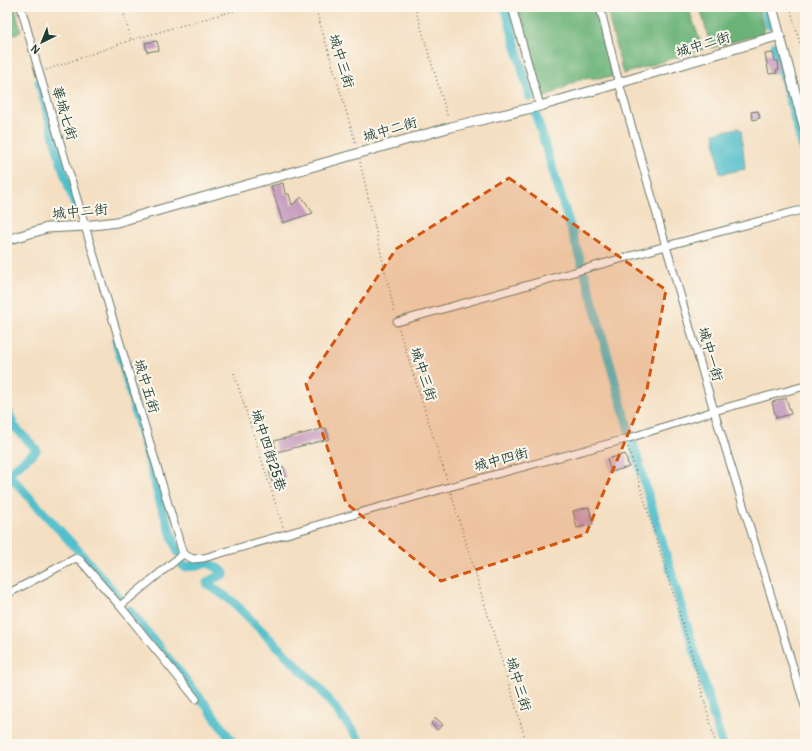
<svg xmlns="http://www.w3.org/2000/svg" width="812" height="751" viewBox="0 0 812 751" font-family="Pangolin,'LXGW WenKai TC',sans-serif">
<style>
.forest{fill:#6ab278;stroke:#447856}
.water{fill:#52bfcb;stroke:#387e80}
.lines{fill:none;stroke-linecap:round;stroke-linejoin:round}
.canal{stroke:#52bfcb;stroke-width:9}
.building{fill:#c499bd}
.minor-casing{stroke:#6a7666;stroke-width:9}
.tertiary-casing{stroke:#6a7666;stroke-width:11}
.path{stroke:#6a7666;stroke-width:1.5;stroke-dasharray:1 3;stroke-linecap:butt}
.minor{stroke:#fff;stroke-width:7}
.tertiary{stroke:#fff;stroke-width:9}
.marked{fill:#d45610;fill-opacity:0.2;stroke:#d45610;stroke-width:3;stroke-dasharray:8 5;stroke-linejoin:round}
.labels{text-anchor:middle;stroke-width:4;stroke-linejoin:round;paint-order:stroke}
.street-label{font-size:14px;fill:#1f3d34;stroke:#fbf7ec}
</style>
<rect width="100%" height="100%" fill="#fbf7ec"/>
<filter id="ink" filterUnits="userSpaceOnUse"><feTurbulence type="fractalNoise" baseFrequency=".025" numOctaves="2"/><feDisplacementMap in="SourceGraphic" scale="8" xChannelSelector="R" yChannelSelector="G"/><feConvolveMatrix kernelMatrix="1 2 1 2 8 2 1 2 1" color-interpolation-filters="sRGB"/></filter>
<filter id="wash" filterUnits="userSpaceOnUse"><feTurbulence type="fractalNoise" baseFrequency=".012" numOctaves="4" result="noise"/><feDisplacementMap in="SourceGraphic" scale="16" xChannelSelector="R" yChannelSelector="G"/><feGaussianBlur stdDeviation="0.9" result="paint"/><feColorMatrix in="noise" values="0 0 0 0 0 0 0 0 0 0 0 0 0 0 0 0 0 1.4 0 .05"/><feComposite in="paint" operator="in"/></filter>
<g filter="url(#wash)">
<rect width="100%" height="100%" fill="#f4dfc3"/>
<path class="forest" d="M 7,7 L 15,7 L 21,32 L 7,36 Z
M 517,7 L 594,7 L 613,77 L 581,79 L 544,98 Z
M 606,7 L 688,7 L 703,49 L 623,74 Z
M 700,7 L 758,7 L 765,33 L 711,48 Z"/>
<path class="water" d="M 738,128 L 741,130 L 745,169 L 720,174 L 714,133 Z"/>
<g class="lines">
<path class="canal" d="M 505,7 L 530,97
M 764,7 L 769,25
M 775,46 L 805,156
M 39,82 L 62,166 L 76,208
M 535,112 L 582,265
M 585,274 L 629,431
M 116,341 L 161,505 L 178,553
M 7,408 L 14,426 L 36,449 L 36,451 L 10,472 L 9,475 L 76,548 L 120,599
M 632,440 L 722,744
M 181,561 L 182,565 L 185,567 L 209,563 L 224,572 L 224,574 L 209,581 L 207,583 L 209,585 L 232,601 L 320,689 L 363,744
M 129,610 L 206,705 L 234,744"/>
</g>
<g id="blocks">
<path class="building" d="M 157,41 L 159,50 L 147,52 L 145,43 Z
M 773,53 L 775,61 L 778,61 L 779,70 L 776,70 L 777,73 L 769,74 L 765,54 Z
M 758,111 L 760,118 L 753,120 L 751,112 Z
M 283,183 L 285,194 L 289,194 L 292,205 L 302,197 L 313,213 L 283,223 L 271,186 Z
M 786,398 L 791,414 L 776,418 L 772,402 Z
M 326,428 L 329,439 L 277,452 L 274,441 Z
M 625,454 L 629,467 L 611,472 L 607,459 Z
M 283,466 L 286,479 L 272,482 L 269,470 Z
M 589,507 L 593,524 L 577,528 L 573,511 Z
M 436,718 L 443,725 L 437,730 L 431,723 Z"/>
</g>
</g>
<g filter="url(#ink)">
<use href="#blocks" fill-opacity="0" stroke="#6a7666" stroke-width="1"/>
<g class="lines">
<defs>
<path id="minor" d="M 21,7 L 39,72 L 183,554
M 512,7 L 540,106
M 600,7 L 619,83 L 666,246 L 714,411 L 805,706
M 397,322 L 666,246 L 805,209
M 7,594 L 76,558 L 80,560 L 120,606 L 183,554 L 193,559 L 204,558 L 449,487 L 626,439 L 714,411 L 805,386
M 120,606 L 196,699"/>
<path id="tertiary" d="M 772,7 L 805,129
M 7,240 L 47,228 L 85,226 L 117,222 L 451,127 L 540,106 L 619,83 L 780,35"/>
</defs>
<use href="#minor" class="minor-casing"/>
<use href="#tertiary" class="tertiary-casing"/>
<path class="path" d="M 122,7 L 131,40
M 315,7 L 356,144
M 415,7 L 448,118
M 790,7 L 805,62
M 46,70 L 131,40 L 247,7
M 360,162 L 395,314
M 399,329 L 447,480
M 234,373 L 283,527
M 628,447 L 691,651 L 716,744
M 451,493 L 527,744
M 799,744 L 805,742"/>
<use href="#minor" class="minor"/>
<use href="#tertiary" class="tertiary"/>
</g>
</g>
<path class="marked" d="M 509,178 L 666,290 L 647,389 L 586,534 L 441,581 L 346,503 L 306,384 L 396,249 Z"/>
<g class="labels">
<g class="street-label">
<text transform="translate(703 44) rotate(-17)" y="5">城中二街</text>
<text transform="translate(342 61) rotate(73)" y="5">城中三街</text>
<text transform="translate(65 113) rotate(73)" y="5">華城七街</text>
<text transform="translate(390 129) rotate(-16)" y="5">城中二街</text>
<text transform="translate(80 211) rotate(-5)" y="5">城中二街</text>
<text transform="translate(711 354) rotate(74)" y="5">城中一街</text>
<text transform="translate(424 374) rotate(72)" y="5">城中三街</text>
<text transform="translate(147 386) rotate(73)" y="5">城中五街</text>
<text transform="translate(269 450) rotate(72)" y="5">城中四街25巷</text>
<text transform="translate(501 459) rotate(-15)" y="5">城中四街</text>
<text transform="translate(519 684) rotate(73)" y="5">城中三街</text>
</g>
</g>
<rect width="812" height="751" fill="none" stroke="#fbf7ec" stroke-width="24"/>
<g transform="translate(42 42) rotate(223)" stroke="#fbf7ec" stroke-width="3" paint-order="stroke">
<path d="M0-3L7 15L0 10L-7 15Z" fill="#1f3d34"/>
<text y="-6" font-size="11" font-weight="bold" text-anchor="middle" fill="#1f3d34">N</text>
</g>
</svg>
